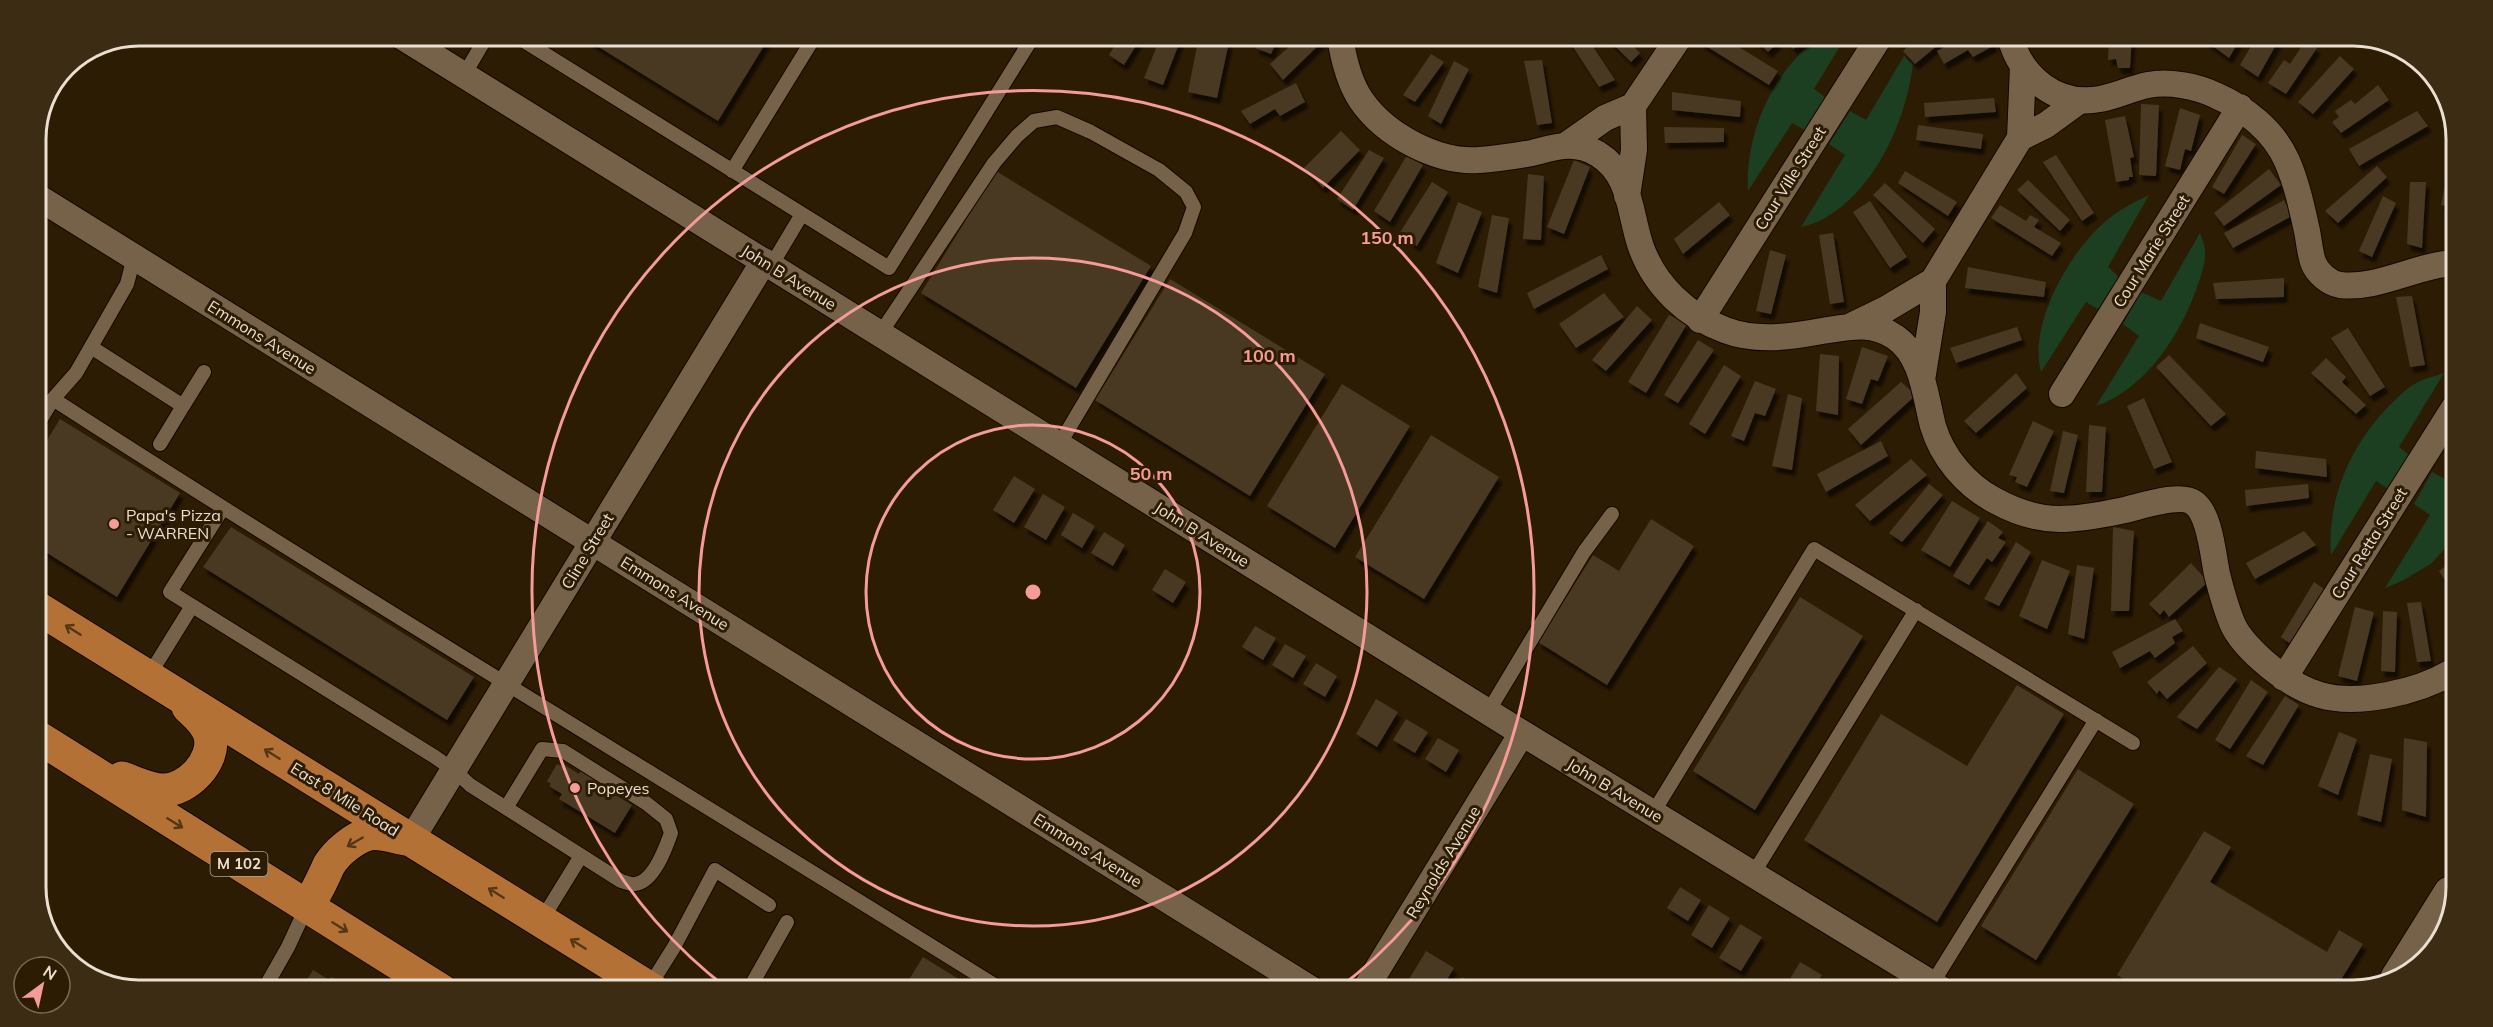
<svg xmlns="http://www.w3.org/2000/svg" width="2493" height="1027" viewBox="0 0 2493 1027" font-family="Mulish,sans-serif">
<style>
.green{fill:#1c3f22}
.building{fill:#4a3820;filter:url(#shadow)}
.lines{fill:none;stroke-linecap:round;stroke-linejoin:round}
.service-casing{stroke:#150600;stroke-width:16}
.minor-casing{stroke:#150600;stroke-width:28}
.tertiary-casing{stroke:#150600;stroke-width:35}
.trunk-casing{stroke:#150600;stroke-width:35}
.service{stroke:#766249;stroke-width:14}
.minor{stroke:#766249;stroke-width:26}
.tertiary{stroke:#766249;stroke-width:33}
.trunk{stroke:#b37136;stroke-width:33}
.oneway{stroke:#553613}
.ring{fill:none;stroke:#f59b98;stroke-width:3}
.poi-dot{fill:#f59b98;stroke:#2d1c04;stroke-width:2}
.labels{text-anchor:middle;stroke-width:6;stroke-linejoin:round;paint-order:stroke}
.shield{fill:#2d1c04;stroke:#b2a494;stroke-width:1.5}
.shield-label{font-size:15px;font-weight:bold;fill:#ebdfd1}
.street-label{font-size:16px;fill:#ebdfd1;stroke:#2d1c04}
.poi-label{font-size:16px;fill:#ebdfd1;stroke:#2d1c04;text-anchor:start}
.rim{fill:none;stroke:#ebdfd1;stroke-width:3}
.centre{fill:#f59b98;stroke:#2d1c04;stroke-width:3}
.ring-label{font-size:18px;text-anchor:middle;font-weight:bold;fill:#f59b98;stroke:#2d1c04;stroke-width:6;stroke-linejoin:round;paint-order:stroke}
</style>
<defs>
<filter id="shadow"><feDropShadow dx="3.5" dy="6" stdDeviation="1.5" flood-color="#0009"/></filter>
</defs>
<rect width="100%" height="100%" fill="#2d1c04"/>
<path class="green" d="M 1821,36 L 1846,36 L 1814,89 L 1829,100 L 1810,133 L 1792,123 L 1748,191 C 1745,133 1773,70 1821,36 Z
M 1904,56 L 1913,64 C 1906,121 1875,191 1823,219 C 1816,223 1808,225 1801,227 L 1845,155 L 1829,144 L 1850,111 L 1866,120 Z
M 2149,195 L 2108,267 L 2123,281 L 2103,312 L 2086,302 L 2041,372 C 2028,324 2070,251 2106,221 C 2119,210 2134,202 2149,195 Z
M 2200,233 C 2202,239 2205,245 2205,251 C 2206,263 2201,275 2197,287 C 2181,334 2146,389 2096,406 L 2139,336 L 2123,324 L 2141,292 L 2161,301 Z
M 2444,373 L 2399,447 L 2415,460 L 2394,493 L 2376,481 L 2331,555 C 2327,500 2349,449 2386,409 C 2396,399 2406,388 2418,382 C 2426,378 2436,376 2444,373 Z
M 2432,472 L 2449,481 L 2454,474 L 2453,539 L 2432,563 L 2402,581 L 2385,588 L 2430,515 L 2414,504 Z"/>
<path class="building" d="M 581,36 L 770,36 L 718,121 Z
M 1120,36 L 1142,36 L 1124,65 L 1109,55 Z
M 1161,36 L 1182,36 L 1163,85 L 1144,78 Z
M 1199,36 L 1229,42 L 1217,98 L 1188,92 Z
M 1259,36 L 1279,36 L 1271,54 L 1255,48 Z
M 1301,36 L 1327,37 L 1283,80 L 1270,64 Z
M 1566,36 L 1586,36 L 1615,80 L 1599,87 Z
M 1605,36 L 1623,36 L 1640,53 L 1631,62 Z
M 1706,36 L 1721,36 L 1778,71 L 1769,85 L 1701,43 Z
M 1752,36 L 1774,36 L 1779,42 L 1768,52 Z
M 1785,36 L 1806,36 L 1809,40 L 1793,49 Z
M 1920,36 L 1949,36 L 1915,64 L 1903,51 Z
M 1965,36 L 1990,36 L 1995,45 L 1973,57 L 1968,50 L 1944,64 L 1937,51 Z
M 2109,36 L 2132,36 L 2130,68 L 2118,68 L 2116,59 L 2108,60 Z
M 2205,36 L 2242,36 L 2229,58 L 2203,39 Z
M 2257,36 L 2281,36 L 2258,77 L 2240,65 Z
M 2305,41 L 2317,48 L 2286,94 L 2268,83 L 2284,60 L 2290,64 Z
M 1431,54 L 1444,62 L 1415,102 L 1403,95 Z
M 2340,56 L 2354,69 L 2313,114 L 2298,102 Z
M 1542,60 L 1552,123 L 1537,125 L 1524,61 Z
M 1454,61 L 1469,69 L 1441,124 L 1428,116 Z
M 1296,83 L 1305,102 L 1280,116 L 1275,109 L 1250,124 L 1241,111 Z
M 2378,85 L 2389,100 L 2341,133 L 2332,122 L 2339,117 L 2335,111 L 2351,100 L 2355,104 Z
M 1672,92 L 1741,101 L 1740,117 L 1672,110 Z
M 1994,98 L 1996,112 L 1925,117 L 1924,103 Z
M 2141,104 L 2159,105 L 2156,176 L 2139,175 Z
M 2180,108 L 2200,115 L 2191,151 L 2185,149 L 2180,170 L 2165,166 Z
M 2417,111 L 2428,126 L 2359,166 L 2349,149 Z
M 2125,116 L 2134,157 L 2130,158 L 2133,177 L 2129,177 L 2129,180 L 2116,182 L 2105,120 Z
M 1918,125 L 1983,134 L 1981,149 L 1916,140 Z
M 1664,127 L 1724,128 L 1724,142 L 1665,143 Z
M 1341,131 L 1360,150 L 1323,188 L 1304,168 Z
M 2242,135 L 2256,144 L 2224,194 L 2212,187 Z
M 2455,135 L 2457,136 L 2456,208 L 2441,205 Z
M 1369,150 L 1384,158 L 1353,210 L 1337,199 Z
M 1407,155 L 1423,165 L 1390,222 L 1374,211 Z
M 2056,155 L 2094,213 L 2082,221 L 2043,162 Z
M 1574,160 L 1590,167 L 1564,234 L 1547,227 Z
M 2377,166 L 2387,177 L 2338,223 L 2325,211 Z
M 2269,169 L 2281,185 L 2224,226 L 2214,213 Z
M 996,171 L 1151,266 L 1076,388 L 921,293 Z
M 1905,171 L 1957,202 L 1948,216 L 1898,183 Z
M 1528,174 L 1544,176 L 1541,240 L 1523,239 Z
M 2028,180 L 2070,220 L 2060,231 L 2017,190 Z
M 1432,182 L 1448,192 L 1417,246 L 1399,234 Z
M 2410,182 L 2426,182 L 2422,248 L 2407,244 Z
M 1885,183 L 1935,229 L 1923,243 L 1873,195 Z
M 2383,196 L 2396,203 L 2372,257 L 2359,251 Z
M 2284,200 L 2292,216 L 2233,248 L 2224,233 Z
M 1870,201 L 1907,257 L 1890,268 L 1853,212 Z
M 1458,202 L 1482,212 L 1458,273 L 1436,263 Z
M 1719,202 L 1730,215 L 1683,254 L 1674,239 Z
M 2000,205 L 2026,221 L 2030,215 L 2039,220 L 2034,227 L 2061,243 L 2052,256 L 1991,218 Z
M 1492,215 L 1509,218 L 1497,293 L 1478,287 Z
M 1833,233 L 1844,302 L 1830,304 L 1819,235 Z
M 1770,250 L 1786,255 L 1771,314 L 1756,311 Z
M 1601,255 L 1608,269 L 1534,309 L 1527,293 Z
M 1968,267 L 2046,282 L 2044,297 L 1965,288 Z
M 2284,278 L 2284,297 L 2216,299 L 2213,283 Z
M 1170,279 L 1325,374 L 1250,496 L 1095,400 Z
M 1604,293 L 1624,317 L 1576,348 L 1559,324 Z
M 2412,296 L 2425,365 L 2410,367 L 2396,297 Z
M 1637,306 L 1652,320 L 1606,371 L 1592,360 Z
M 1669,315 L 1687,324 L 1646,393 L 1628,382 Z
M 2200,323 L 2269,347 L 2263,362 L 2196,338 Z
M 2017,327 L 2022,340 L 1956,363 L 1950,348 Z
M 2348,328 L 2385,387 L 2370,396 L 2331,338 Z
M 1698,340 L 1714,350 L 1678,403 L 1664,395 Z
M 1862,347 L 1888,356 L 1878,381 L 1871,379 L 1862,404 L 1846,399 Z
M 1820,354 L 1839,356 L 1838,415 L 1816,411 Z
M 2169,355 L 2226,414 L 2211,426 L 2156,367 Z
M 2326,358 L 2346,377 L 2342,382 L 2366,405 L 2356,414 L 2311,373 Z
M 1724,365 L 1741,376 L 1705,434 L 1689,424 Z
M 2016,373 L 2027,388 L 1976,433 L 1964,421 Z
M 1755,381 L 1776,389 L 1765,416 L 1755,413 L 1744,441 L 1731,436 Z
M 1901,382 L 1916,395 L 1861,445 L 1848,429 Z
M 1342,384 L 1410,426 L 1335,548 L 1267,506 Z
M 1788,394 L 1802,398 L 1792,470 L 1772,466 Z
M 2144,398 L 2172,462 L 2154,469 L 2127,406 Z
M 60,419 L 180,493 L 117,597 L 36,546 L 36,458 Z
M 2033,421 L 2054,431 L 2027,487 L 2015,482 L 2017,477 L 2009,475 Z
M 2089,425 L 2106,427 L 2102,492 L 2086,492 Z
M 2063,431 L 2078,435 L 2064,493 L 2050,491 Z
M 1431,435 L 1499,477 L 1424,599 L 1355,557 Z
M 1881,441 L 1888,456 L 1826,492 L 1817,474 Z
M 2256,451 L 2326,459 L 2327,477 L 2255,468 Z
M 1911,459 L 1927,475 L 1870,521 L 1855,505 Z
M 1014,476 L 1035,489 L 1014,523 L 993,510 Z
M 1929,484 L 1943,495 L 1902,542 L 1889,533 Z
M 2308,484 L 2309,498 L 2246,506 L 2245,490 Z
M 1043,494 L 1065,507 L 1046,540 L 1024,527 Z
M 1952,501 L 1980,518 L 1950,567 L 1921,550 Z
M 1073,513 L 1095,526 L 1082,548 L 1061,535 Z
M 1651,519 L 1694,546 L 1607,685 L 1538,642 L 1593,555 L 1619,571 Z
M 1988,521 L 2003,532 L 1998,538 L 2006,542 L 1992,562 L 1987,558 L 1969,585 L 1953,576 Z
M 231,527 L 474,677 L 447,720 L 203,567 Z
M 2113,527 L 2134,531 L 2129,611 L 2111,611 Z
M 2304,531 L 2316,545 L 2255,579 L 2246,563 Z
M 1104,532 L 1125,545 L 1113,566 L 1091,553 Z
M 2016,542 L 2031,552 L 1999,606 L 1984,599 Z
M 2042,560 L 2070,571 L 2047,629 L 2019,616 Z
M 2453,561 L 2453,570 L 2452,592 L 2439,571 Z
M 2191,563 L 2208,582 L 2169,617 L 2164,610 L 2160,615 L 2149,604 Z
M 2077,565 L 2094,568 L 2084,639 L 2068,634 Z
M 1165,569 L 1186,582 L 1173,603 L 1152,590 Z
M 2314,582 L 2327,591 L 2292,645 L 2281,637 Z
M 1800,597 L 1863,636 L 1755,810 L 1693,771 Z
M 2421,602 L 2431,661 L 2417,662 L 2407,603 Z
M 2355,607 L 2374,612 L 2357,681 L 2338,676 Z
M 2383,611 L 2397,612 L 2395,672 L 2381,671 Z
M 2175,619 L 2183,631 L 2172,637 L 2175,643 L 2155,658 L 2150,651 L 2120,668 L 2112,652 Z
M 1255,626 L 1276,638 L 1263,660 L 1242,647 Z
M 1285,644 L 1306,656 L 1293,678 L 1272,665 Z
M 2193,646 L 2207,663 L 2167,699 L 2159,690 L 2157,694 L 2147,682 Z
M 1316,663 L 1337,676 L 1325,697 L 1303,684 Z
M 2219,667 L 2237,679 L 2197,729 L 2177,717 Z
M 2251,680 L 2268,692 L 2230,749 L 2215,740 Z
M 2017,685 L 2064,714 L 1937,922 L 1804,840 L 1881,714 L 1967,766 Z
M 2285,696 L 2299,705 L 2263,765 L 2246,756 Z
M 1376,699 L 1398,712 L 1377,747 L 1356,734 Z
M 1406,719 L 1428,732 L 1415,753 L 1393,740 Z
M 2339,732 L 2357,739 L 2338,795 L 2318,786 Z
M 1438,738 L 1459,750 L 1446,772 L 1425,759 Z
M 2404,738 L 2427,742 L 2426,817 L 2402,810 Z
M 2370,754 L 2392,759 L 2381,822 L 2357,815 Z
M 557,764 L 561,766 L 563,764 L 579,774 L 581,770 L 600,782 L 599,785 L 632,805 L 615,833 L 559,799 L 562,794 L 549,786 L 551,784 L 547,781 Z
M 2078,769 L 2134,804 L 2036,960 L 1981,926 Z
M 2204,831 L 2231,847 L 2210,882 L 2327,952 L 2339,930 L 2363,944 L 2334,991 L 2144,991 L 2117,975 Z
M 1680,887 L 1701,900 L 1688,921 L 1667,908 Z
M 1709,905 L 1730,918 L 1712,948 L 1691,935 Z
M 1740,924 L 1762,937 L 1741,971 L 1719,958 Z
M 1426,951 L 1454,968 L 1440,991 L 1402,991 Z
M 923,957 L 978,991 L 902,991 Z
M 1800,962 L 1822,975 L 1812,991 L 1783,991 Z
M 313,970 L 329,980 L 331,977 L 354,991 L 300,991 Z
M 1462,977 L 1485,991 L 1454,991 Z"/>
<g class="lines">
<defs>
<path id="service" d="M 519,36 L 524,41 L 889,268 L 1031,40 L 1025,36
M 464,75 L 487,36
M 732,171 L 815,36
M 771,266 L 802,214
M 880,334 L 994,163 L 1017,136 L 1034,121 L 1057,117 L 1091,132 L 1159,170 L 1186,192 L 1194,207 L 1185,233 L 1059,445
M 91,347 L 183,406 L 204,372
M 53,399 C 367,602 687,793 1004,991
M 36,427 L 53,399 L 76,373 L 127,284 L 134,257
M 160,444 L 183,406
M 223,508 L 170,592 L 435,757 L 455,771 L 470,785 L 621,881 C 625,882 631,885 635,884 C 654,882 666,847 671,833 L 666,819 L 646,803 L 563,751 L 542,749 L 506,808
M 148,677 L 192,606
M 1488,712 L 1584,552 L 1612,514
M 1653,813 L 1814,549 L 2133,743
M 1753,874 L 1916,610
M 541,921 L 581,856
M 1932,984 L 2096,720
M 649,987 L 674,947 L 715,870 L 769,905
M 263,991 L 288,947 L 307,906
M 748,991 L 787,922"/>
<path id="minor" d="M 401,36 L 1522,733 L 1944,991
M 1340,36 C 1343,57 1349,82 1361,100 C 1385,135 1437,163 1479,160 C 1496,159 1515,156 1532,153 C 1556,147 1574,140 1598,154 C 1632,175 1629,213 1641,247 C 1655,286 1687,316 1725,330 C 1756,342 1790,337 1822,331 C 1849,327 1871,321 1895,337 C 1923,356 1925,396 1933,426 C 1942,457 1966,485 1994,500 C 2014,511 2036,519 2059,519 C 2078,519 2101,515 2120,511 C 2137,508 2179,492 2194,503 C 2210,514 2213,555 2217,574 C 2221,590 2226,609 2233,625 C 2239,638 2251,650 2262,660 C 2279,675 2298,689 2320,695 C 2358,706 2418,692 2452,672
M 2010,36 C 2020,77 2057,107 2100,99 C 2117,96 2132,88 2148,85 C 2169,81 2196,86 2215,95 C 2245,108 2274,131 2287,161 C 2297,184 2302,208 2307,231 C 2309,241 2310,253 2313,262 C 2317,273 2329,283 2340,285 C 2377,290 2418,264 2456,263
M 2020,138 L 2046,125 L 2079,101
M 1568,144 L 1605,118 L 1633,106
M 36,196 L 1314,991
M 1627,196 L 1634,150 L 1633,106 L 1680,36
M 1700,320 L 1880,36
M 1853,325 L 1886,309 L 1933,281
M 1922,380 L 1933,312 L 1933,281 L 2020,138 L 2023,67
M 2062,394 L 2240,107
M 2284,678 L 2454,408
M 411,840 L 764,261
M 1364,991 L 1522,733"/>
<path id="tertiary" d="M 2397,978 L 2450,893"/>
<path id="trunk" d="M 36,607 L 654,991
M 36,736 L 442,991
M 122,778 C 134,782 150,790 163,790 C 187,791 216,761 210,736 C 207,723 197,716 188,707
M 307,906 C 317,893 322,880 329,865 C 337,852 354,838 369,834 C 380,832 395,837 406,839"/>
</defs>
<use href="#service" class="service-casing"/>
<use href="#minor" class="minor-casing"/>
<use href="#tertiary" class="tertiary-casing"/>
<use href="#trunk" class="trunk-casing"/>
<use href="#service" class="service"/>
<use href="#minor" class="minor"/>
<use href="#tertiary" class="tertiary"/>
<use href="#trunk" class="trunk"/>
</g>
<defs><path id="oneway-shaft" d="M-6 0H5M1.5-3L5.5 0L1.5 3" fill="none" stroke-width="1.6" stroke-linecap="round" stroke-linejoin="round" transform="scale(1.5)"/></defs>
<g class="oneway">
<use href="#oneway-shaft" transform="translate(73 630) rotate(-148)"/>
<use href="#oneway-shaft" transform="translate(272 754) rotate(-148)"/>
<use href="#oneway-shaft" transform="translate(175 823) rotate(32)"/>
<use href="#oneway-shaft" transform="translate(355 842) rotate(150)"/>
<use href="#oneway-shaft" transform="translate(496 893) rotate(-148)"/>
<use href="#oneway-shaft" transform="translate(340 927) rotate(32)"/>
<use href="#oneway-shaft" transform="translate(578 944) rotate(-148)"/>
</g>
<g class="ring">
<circle cx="1033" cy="592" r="167"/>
<circle cx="1033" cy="592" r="334"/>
<path d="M728 989A501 501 0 1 1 1338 989"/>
</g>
<g class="poi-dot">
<circle cx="114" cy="524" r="6"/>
<circle cx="575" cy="788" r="6"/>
</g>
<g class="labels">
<rect class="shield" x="210.5" y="852" width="57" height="24" rx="4.5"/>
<g class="shield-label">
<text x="239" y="869">M 102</text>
</g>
<g class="street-label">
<text transform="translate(1790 178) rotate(-58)" y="6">Cour Ville Street</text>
<text transform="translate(2151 251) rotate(-58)" y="6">Cour Marie Street</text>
<text transform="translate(789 277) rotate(32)" y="6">John B Avenue</text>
<text transform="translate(262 337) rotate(32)" y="6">Emmons Avenue</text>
<text transform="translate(1202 534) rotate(32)" y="6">John B Avenue</text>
<text transform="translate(2369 543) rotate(-58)" y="6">Cour Retta Street</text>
<text transform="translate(587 551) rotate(-59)" y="6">Cline Street</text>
<text transform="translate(675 593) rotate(32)" y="6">Emmons Avenue</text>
<text transform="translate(1615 790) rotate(31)" y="6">John B Avenue</text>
<text transform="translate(345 799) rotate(32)" y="6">East 8 Mile Road</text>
<text transform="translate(1088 850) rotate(32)" y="6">Emmons Avenue</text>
<text transform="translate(1443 862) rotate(-59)" y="6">Reynolds Avenue</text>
</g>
<g class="poi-label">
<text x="126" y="521">Papa's Pizza<tspan x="126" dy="18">- WARREN</tspan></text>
<text x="587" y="794">Popeyes</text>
</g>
</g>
<path d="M0 0H2493V1027H0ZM139 46H2353A93 93 0 0 1 2446 139V887A93 93 0 0 1 2353 980H139A93 93 0 0 1 46 887V139A93 93 0 0 1 139 46Z" fill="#3c2c14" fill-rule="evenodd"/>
<path class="rim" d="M139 46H2353A93 93 0 0 1 2446 139V887A93 93 0 0 1 2353 980H139A93 93 0 0 1 46 887V139A93 93 0 0 1 139 46Z"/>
<circle cx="1033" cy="592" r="9" class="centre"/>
<g class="ring-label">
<text x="1387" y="244">150 m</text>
<text x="1269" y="362">100 m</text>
<text x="1151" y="480">50 m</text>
</g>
<g transform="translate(42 985) rotate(33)"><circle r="28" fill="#2d1c04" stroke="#796a56" stroke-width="1.5"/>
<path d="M0-4.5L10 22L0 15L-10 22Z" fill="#f59b98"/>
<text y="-9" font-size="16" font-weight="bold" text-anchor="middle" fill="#ebdfd1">N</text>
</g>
</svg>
